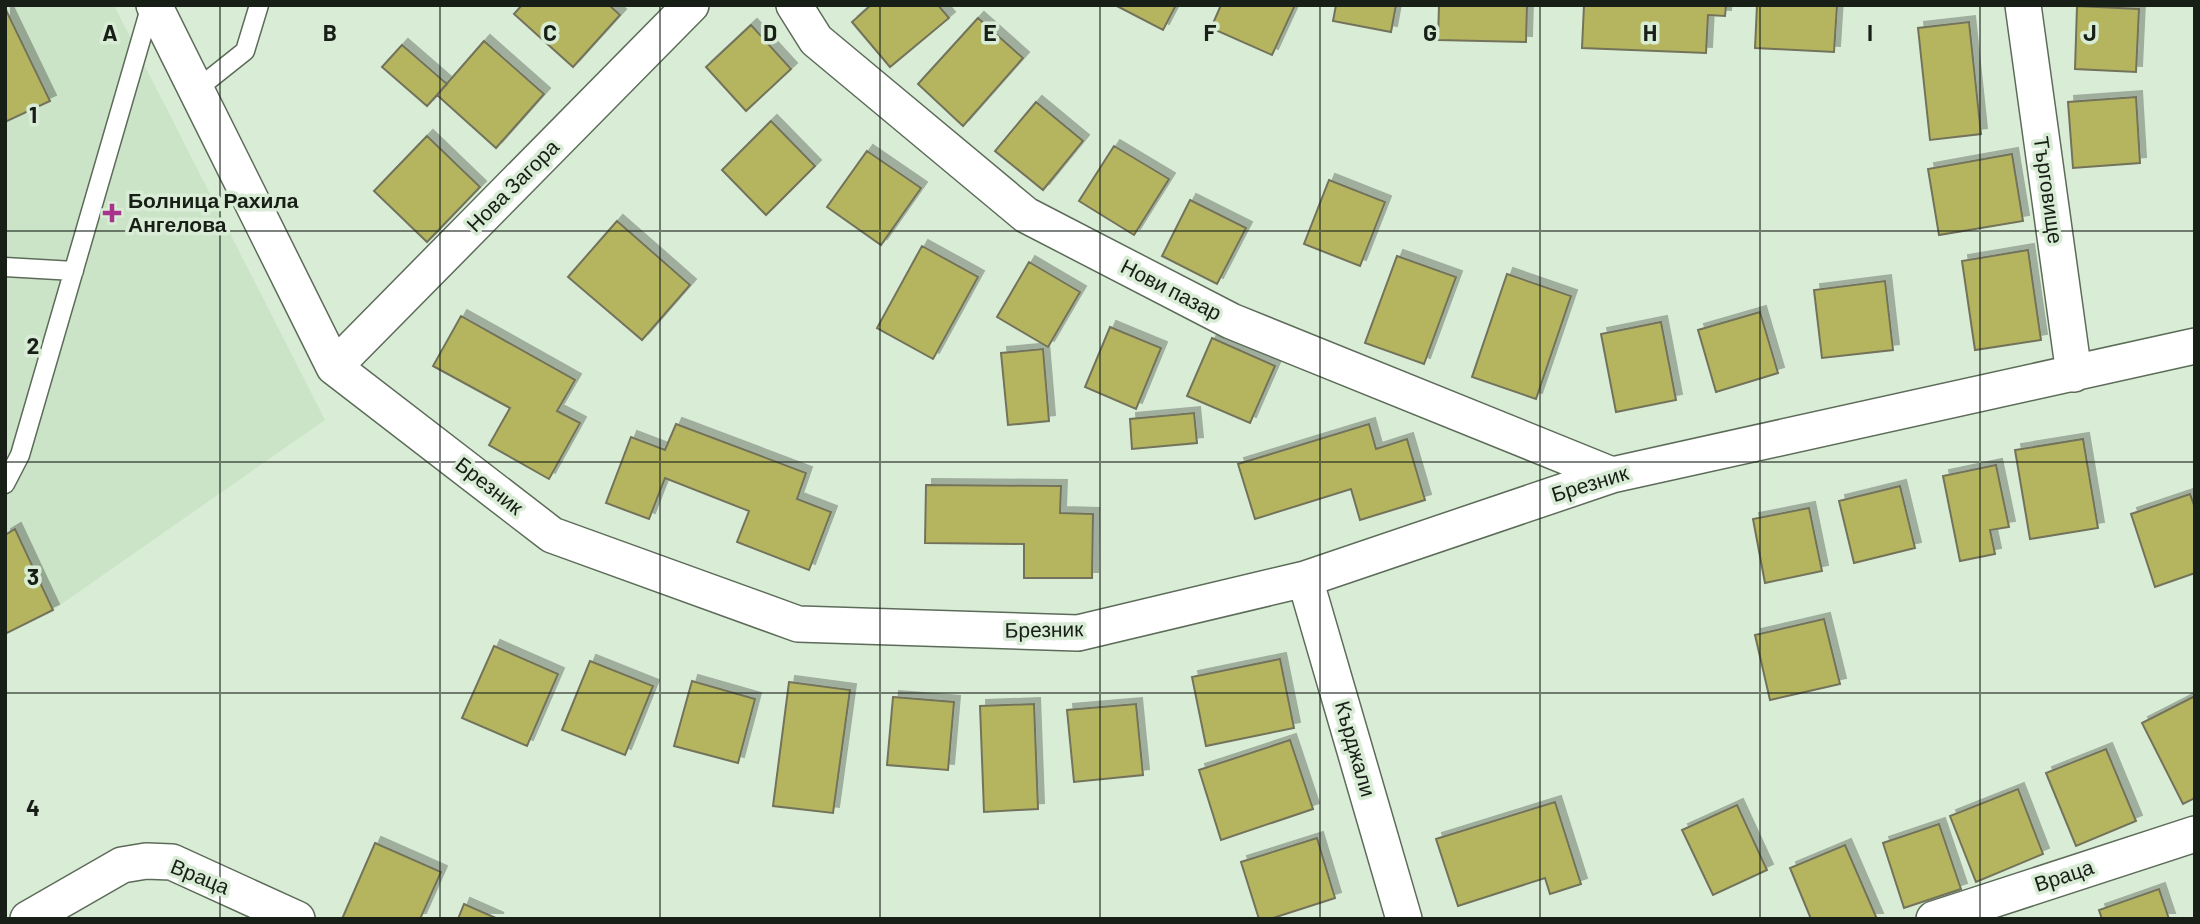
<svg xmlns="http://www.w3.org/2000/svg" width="2200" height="924" viewBox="0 0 2200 924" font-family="Barlow,sans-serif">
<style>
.built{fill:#cbe4c7}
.building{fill:#b5b561;stroke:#73735b;stroke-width:2;filter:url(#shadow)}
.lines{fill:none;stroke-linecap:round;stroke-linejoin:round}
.service-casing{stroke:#5c6c59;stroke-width:21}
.minor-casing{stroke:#5c6c59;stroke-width:38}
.service{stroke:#fff;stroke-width:18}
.minor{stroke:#fff;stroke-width:35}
.grid{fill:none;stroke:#181f17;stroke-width:2;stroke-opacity:0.55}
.poi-dot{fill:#a8338c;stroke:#d9edd6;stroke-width:2.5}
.labels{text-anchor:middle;stroke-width:7;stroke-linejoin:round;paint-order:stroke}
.street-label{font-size:21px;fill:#181f17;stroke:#d9edd6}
.poi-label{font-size:21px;font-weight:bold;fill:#181f17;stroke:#d9edd6;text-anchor:start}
.grid-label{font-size:23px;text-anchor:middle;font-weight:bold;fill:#181f17;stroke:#d9edd6;stroke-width:7;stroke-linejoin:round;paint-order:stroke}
</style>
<defs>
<filter id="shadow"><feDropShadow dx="6" dy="-6" stdDeviation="0" flood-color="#0004"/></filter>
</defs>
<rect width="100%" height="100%" fill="#d9edd6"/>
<path class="built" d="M 5,5 L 114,5 L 325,420 L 53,610 L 5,634 Z"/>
<path class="building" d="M 522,5 L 609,5 L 620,15 L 573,67 L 514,14 Z
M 871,5 L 938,5 L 949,18 L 890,67 L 852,22 Z
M 1115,5 L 1176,5 L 1163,30 Z
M 1221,5 L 1295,5 L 1272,55 L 1211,28 Z
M 1336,5 L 1396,5 L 1391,32 L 1333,21 Z
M 1439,5 L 1527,5 L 1526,42 L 1438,40 Z
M 1584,5 L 1726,5 L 1725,16 L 1708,15 L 1706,53 L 1582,48 Z
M 1757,5 L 1837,5 L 1834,52 L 1755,48 Z
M 2077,6 L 2139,9 L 2136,72 L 2075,69 Z
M 5,8 L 50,101 L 5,122 Z
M 978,18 L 1023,58 L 963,126 L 918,84 Z
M 1969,22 L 1981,134 L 1930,140 L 1918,28 Z
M 751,25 L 791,69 L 746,111 L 706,67 Z
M 484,41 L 544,94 L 496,148 L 437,95 Z
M 402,45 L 447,84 L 427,106 L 382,67 Z
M 2136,97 L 2140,163 L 2073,168 L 2068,102 Z
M 1036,102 L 1083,141 L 1043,190 L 995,151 Z
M 771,121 L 815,166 L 766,215 L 722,170 Z
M 427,136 L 480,187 L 427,242 L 374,191 Z
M 1114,146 L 1169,179 L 1134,235 L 1079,201 Z
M 867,151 L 921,188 L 881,245 L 827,207 Z
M 2012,154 L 2023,221 L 1939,235 L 1928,169 Z
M 1329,180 L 1385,202 L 1360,266 L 1304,244 Z
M 1190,200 L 1246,228 L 1217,284 L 1162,256 Z
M 617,221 L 690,285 L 642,340 L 568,277 Z
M 922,246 L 978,277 L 933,359 L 877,328 Z
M 2028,250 L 2041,340 L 1975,350 L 1962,261 Z
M 1397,256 L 1456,277 L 1424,364 L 1365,343 Z
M 1029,262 L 1080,292 L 1048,347 L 997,317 Z
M 1507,274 L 1571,296 L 1536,399 L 1472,377 Z
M 1885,281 L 1893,350 L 1822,358 L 1814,290 Z
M 1760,312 L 1778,373 L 1716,392 L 1698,330 Z
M 461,316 L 575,380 L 557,411 L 580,423 L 549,479 L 489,445 L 510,408 L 433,366 Z
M 1661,322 L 1676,400 L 1616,412 L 1601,334 Z
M 1110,327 L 1161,348 L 1136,409 L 1085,387 Z
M 1212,338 L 1275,366 L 1250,423 L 1187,396 Z
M 1043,349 L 1049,421 L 1008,425 L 1001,353 Z
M 1194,413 L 1197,443 L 1132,449 L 1130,419 Z
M 676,424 L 806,473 L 797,499 L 831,512 L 809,570 L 737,542 L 749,511 L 665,478 L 649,519 L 606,503 L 631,437 L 665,450 Z
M 1369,424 L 1376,449 L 1407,439 L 1425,500 L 1360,520 L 1351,489 L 1255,519 L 1238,464 Z
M 2083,439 L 2098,528 L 2030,539 L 2015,450 Z
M 1996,465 L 2009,527 L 1990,530 L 1995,554 L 1960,561 L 1943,476 Z
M 926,485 L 1061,486 L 1060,513 L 1093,514 L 1092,578 L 1024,578 L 1024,544 L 925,543 Z
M 1900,486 L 1915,548 L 1854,563 L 1839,501 Z
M 2190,494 L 2195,508 L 2195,573 L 2155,587 L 2131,514 Z
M 1809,508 L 1822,571 L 1765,583 L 1753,519 Z
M 15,529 L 53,610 L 5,634 L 5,535 Z
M 1824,619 L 1840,684 L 1770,700 L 1755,635 Z
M 494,646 L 558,674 L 527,746 L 462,718 Z
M 1280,659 L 1294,728 L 1206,746 L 1192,677 Z
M 590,661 L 653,686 L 625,755 L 562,730 Z
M 692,681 L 755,699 L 738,763 L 674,746 Z
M 789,682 L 850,690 L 833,813 L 773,806 Z
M 2195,696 L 2195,798 L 2183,804 L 2142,723 Z
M 893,697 L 954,702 L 948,770 L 887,765 Z
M 1034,704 L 1038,809 L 984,812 L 980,706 Z
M 1136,704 L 1143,775 L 1074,782 L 1067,710 Z
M 1290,740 L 1313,809 L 1221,840 L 1199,770 Z
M 2106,749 L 2136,821 L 2076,846 L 2046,773 Z
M 2018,789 L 2043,854 L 1976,882 L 1950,816 Z
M 1555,802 L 1581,884 L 1550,894 L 1545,878 L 1458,906 L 1436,839 Z
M 1737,805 L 1767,870 L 1713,895 L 1682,830 Z
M 1939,824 L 1961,889 L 1904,908 L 1883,843 Z
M 1317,838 L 1335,898 L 1270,919 L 1259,919 L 1241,862 Z
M 375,843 L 441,872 L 420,919 L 342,919 Z
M 1845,845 L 1877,919 L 1811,919 L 1790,868 Z
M 2159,889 L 2169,919 L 2102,919 L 2099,910 Z
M 464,904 L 498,919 L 458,919 Z"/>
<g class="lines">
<defs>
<path id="service" d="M 196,90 L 245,51 L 259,5
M 5,267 L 74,271
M 5,484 L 20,455 L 151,5"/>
<path id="minor" d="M 154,5 L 334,367 L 552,535 L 798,624 L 1078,633 L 1305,579 L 1612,475 L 2195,346
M 794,5 L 816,40 L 1026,215 L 1231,321 L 1612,475
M 2023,5 L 2074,374
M 334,367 L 691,5
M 1305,579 L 1404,919
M 28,919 L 122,865 L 146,861 L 172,862 L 297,919
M 1934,919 L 2195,834"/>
</defs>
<use href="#service" class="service-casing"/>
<use href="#minor" class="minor-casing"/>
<use href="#service" class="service"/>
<use href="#minor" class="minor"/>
</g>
<path class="grid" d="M 220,5 L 220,919M 440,5 L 440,919M 660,5 L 660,919M 880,5 L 880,919M 1100,5 L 1100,919M 1320,5 L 1320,919M 1540,5 L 1540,919M 1760,5 L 1760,919M 1980,5 L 1980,919M 5,231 L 2195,231M 5,462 L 2195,462M 5,693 L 2195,693"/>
<path class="poi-dot" d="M108.5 202.5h7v7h7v7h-7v7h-7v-7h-7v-7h7z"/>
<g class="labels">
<g class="street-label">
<text transform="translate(513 186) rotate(-45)" y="7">Нова Загора</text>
<text transform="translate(2048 190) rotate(82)" y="7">Търговище</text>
<text transform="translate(1171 290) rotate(27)" y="7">Нови пазар</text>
<text transform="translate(1590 484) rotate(-17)" y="7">Брезник</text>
<text transform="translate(489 486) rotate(38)" y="7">Брезник</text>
<text transform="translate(1044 630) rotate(-1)" y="7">Брезник</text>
<text transform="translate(1355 749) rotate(74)" y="7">Кърджали</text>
<text transform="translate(2064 876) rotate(-18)" y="7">Враца</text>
<text transform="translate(200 877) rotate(22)" y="7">Враца</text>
</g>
<g class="poi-label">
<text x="128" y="208">Болница Рахила<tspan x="128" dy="24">Ангелова</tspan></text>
</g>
</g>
<g class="grid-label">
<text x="110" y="41">A</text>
<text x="330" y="41">B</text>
<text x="550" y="41">C</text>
<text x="770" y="41">D</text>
<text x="990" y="41">E</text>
<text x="1210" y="41">F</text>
<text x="1430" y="41">G</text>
<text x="1650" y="41">H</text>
<text x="1870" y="41">I</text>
<text x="2090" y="41">J</text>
<text x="33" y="123">1</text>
<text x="33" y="354">2</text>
<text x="33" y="585">3</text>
<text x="33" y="816">4</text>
</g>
<rect width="2200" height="924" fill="none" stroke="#181f17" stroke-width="14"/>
</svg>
